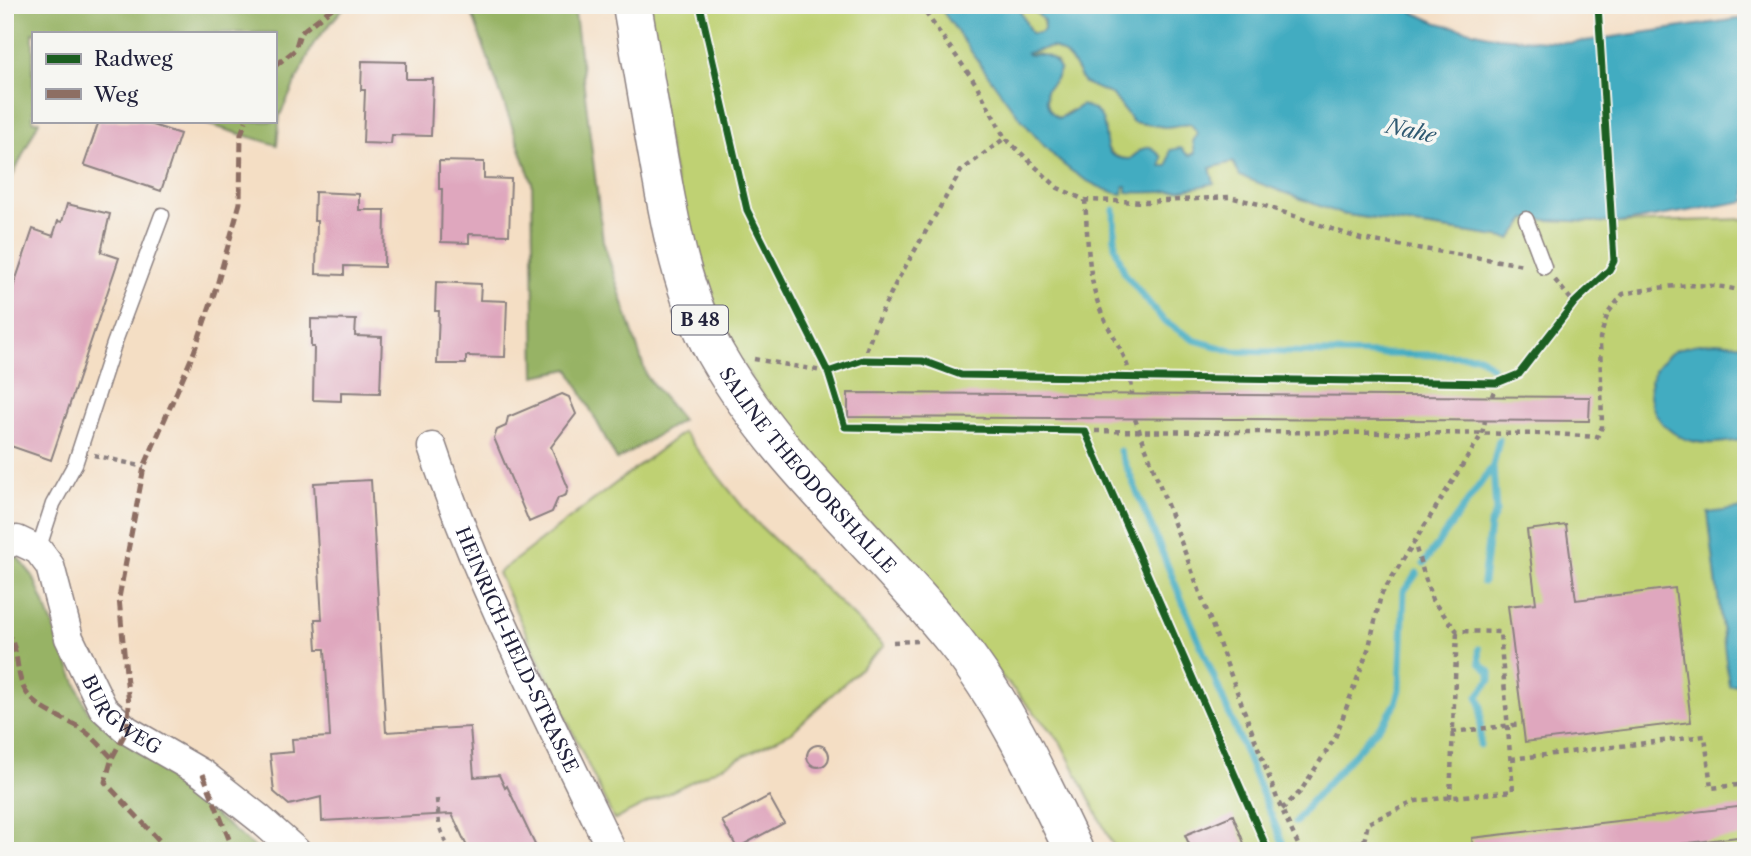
<svg xmlns="http://www.w3.org/2000/svg" width="1751" height="856" viewBox="0 0 1751 856" font-family="'Libre Caslon Text',serif">
<style>
.green{fill:#bfd173;stroke:#707a57;stroke-width:2}
.forest{fill:#97b365;stroke:#5c6a50;stroke-width:2}
.water{fill:#42acc1;stroke:#32677e;stroke-width:2;fill-rule:evenodd}
.lines{fill:none;stroke-linecap:round;stroke-linejoin:round}
.stream{stroke:#42acc1;stroke-width:7}
.building{fill:#dfa7be}
.lane-casing{stroke:#8b8080;stroke-width:17}
.street-casing{stroke:#8b8080;stroke-width:31}
.primary-casing{stroke:#8b8080;stroke-width:41}
.path{stroke:#8b8080;stroke-width:4.5;stroke-dasharray:5 5;stroke-linecap:butt}
.lane{stroke:#fff;stroke-width:14}
.street{stroke:#fff;stroke-width:28}
.primary{stroke:#fff;stroke-width:38}
.quiet{stroke:#8d6e63;stroke-width:5;stroke-dasharray:10 5;stroke-linecap:butt}
.cycleway-casing{stroke:#f6f6f2;stroke-width:11}
.cycleway{stroke:#1b5e20;stroke-width:7}
.labels{text-anchor:middle;stroke-width:7;stroke-linejoin:round;paint-order:stroke}
.shield{fill:#f6f6f2;stroke:#626272;stroke-width:2}
.shield-label{font-size:18px;font-weight:bold;fill:#22223b}
.street-label{font-size:19px;fill:#22223b;stroke:#f6f6f2}
.water-label{font-size:21px;font-style:italic;fill:#2f5971;stroke:#f6f6f2}
</style>
<rect width="100%" height="100%" fill="#f6f6f2"/>
<filter id="ink" filterUnits="userSpaceOnUse"><feTurbulence type="fractalNoise" baseFrequency=".0143" numOctaves="2"/><feDisplacementMap in="SourceGraphic" scale="14" xChannelSelector="R" yChannelSelector="G"/><feConvolveMatrix kernelMatrix="1 2 1 2 8 2 1 2 1" color-interpolation-filters="sRGB"/></filter>
<filter id="wash" filterUnits="userSpaceOnUse"><feTurbulence type="fractalNoise" baseFrequency=".00686" numOctaves="4" result="noise"/><feDisplacementMap in="SourceGraphic" scale="28" xChannelSelector="R" yChannelSelector="G"/><feGaussianBlur stdDeviation="1.57" result="paint"/><feColorMatrix in="noise" values="0 0 0 0 0 0 0 0 0 0 0 0 0 0 0 0 0 1.4 0 .05"/><feComposite in="paint" operator="in"/></filter>
<g filter="url(#wash)">
<rect width="100%" height="100%" fill="#f4dec4"/>
<path class="green" d="M 641,5 L 938,5 L 1028,126 L 1059,161 L 1123,186 L 1214,183 L 1210,168 L 1233,162 L 1341,214 L 1511,239 L 1526,219 L 1619,223 L 1746,219 L 1746,851 L 1116,851 L 1060,741 L 787,438 L 696,286 Z
M 1017,5 L 1029,5 C 1038,13 1044,18 1044,30 L 1040,33 L 1031,33 Z
M 1052,47 C 1069,52 1076,68 1084,83 L 1113,95 L 1133,122 L 1165,127 L 1191,124 L 1198,134 L 1195,153 L 1189,156 L 1171,150 L 1168,166 L 1160,166 L 1142,149 L 1130,159 C 1118,159 1112,155 1105,145 L 1105,138 L 1071,110 L 1059,118 C 1047,112 1046,102 1046,89 L 1056,79 L 1060,70 L 1056,61 L 1037,54 L 1029,55 L 1027,53 Z
M 683,432 L 751,517 L 884,646 L 792,732 L 614,820 L 498,573 Z"/>
<path class="forest" d="M 5,5 L 346,5 L 314,43 L 280,115 L 277,145 L 196,121 L 275,121 L 275,33 L 33,33 L 33,121 L 39,121 L 5,192 Z
M 469,5 L 574,5 L 603,241 L 647,377 L 682,420 L 617,460 L 569,369 L 535,376 L 532,182 Z
M 15,554 L 33,576 L 87,710 L 259,851 L 5,851 L 5,557 Z"/>
<path class="water" d="M 938,5 L 1017,5 L 1031,33 L 1040,33 L 1044,30 L 1044,21 L 1029,5 L 1397,5 L 1438,23 L 1497,37 L 1571,43 L 1746,18 L 1746,201 L 1619,223 L 1526,219 L 1511,239 L 1341,214 L 1240,176 L 1233,162 L 1210,168 L 1214,183 C 1185,191 1157,194 1127,192 L 1127,186 L 1124,186 L 1123,194 C 1102,192 1073,174 1057,159 C 1014,117 974,54 938,5 ZM 1051,47 C 1069,52 1076,68 1084,83 L 1113,95 L 1133,122 L 1165,127 L 1191,124 L 1198,134 L 1193,141 L 1195,153 L 1189,156 L 1181,148 L 1170,150 L 1168,166 L 1161,166 L 1162,157 L 1151,147 L 1142,149 L 1130,159 C 1096,159 1111,136 1101,117 C 1097,110 1089,108 1082,105 C 1074,109 1067,116 1059,118 C 1047,112 1046,102 1046,90 L 1056,79 L 1060,70 C 1054,56 1044,53 1029,55 L 1027,53 Z
M 1716,342 L 1746,345 L 1746,440 C 1727,441 1710,446 1692,441 C 1654,432 1634,387 1665,358 C 1678,345 1698,344 1716,342 Z
M 1746,508 L 1746,684 L 1729,686 L 1708,513 Z"/>
<g class="lines">
<path class="stream" d="M 1114,210 L 1115,247 L 1125,274 L 1163,320 L 1194,340 L 1233,351 L 1479,356 L 1492,367
M 1120,451 L 1286,851
M 1424,563 L 1493,466 L 1499,440
M 1483,582 L 1490,526 L 1496,512 L 1493,466
M 1479,649 L 1480,663 L 1490,672 L 1490,680 L 1478,696 L 1481,706 L 1480,745
M 1296,822 L 1310,803 L 1387,718 L 1396,703 L 1400,690 L 1404,591 L 1417,573"/>
</g>
<g id="blocks">
<path class="building" d="M 362,61 L 406,62 L 406,79 L 433,79 L 431,136 L 392,135 L 391,144 L 363,143 L 365,90 L 361,90 Z
M 99,121 L 141,121 L 180,134 L 161,191 L 84,165 Z
M 439,161 L 484,162 L 484,178 L 511,179 L 509,235 L 469,234 L 469,243 L 441,242 L 442,189 L 439,189 Z
M 315,192 L 359,194 L 359,210 L 385,210 L 384,267 L 344,266 L 344,275 L 316,274 L 317,221 L 314,221 Z
M 67,204 L 110,214 L 101,252 L 119,258 L 51,460 L 5,444 L 5,311 L 33,229 L 53,236 L 58,221 L 62,222 Z
M 436,282 L 481,284 L 480,300 L 507,301 L 505,357 L 466,356 L 466,364 L 437,364 L 439,311 L 435,311 Z
M 311,319 L 356,320 L 355,336 L 382,337 L 380,393 L 341,392 L 341,401 L 313,400 L 314,347 L 311,347 Z
M 848,393 L 1590,397 L 1589,421 L 848,417 Z
M 562,394 L 569,397 L 576,414 L 551,447 L 568,487 L 566,495 L 558,498 L 552,512 L 529,522 L 494,438 L 497,430 L 506,426 L 508,417 Z
M 371,480 L 386,732 L 470,727 L 474,777 L 499,775 L 505,788 L 507,786 L 538,851 L 469,851 L 452,814 L 322,821 L 321,797 L 289,805 L 274,792 L 270,754 L 293,752 L 292,739 L 330,737 L 325,649 L 317,649 L 315,619 L 322,619 L 314,483 Z
M 1566,525 L 1576,600 L 1675,588 L 1691,722 L 1525,742 L 1508,606 L 1536,603 L 1527,530 Z
M807 756a11 11 0 1 1 22 0a11 11 0 1 1-22 0Z
M 769,796 L 784,823 L 737,848 L 722,821 Z
M 1746,806 L 1746,836 L 1623,851 L 1473,851 L 1472,838 Z
M 1233,815 L 1247,851 L 1192,851 L 1185,835 Z"/>
</g>
</g>
<g filter="url(#ink)">
<use href="#blocks" fill-opacity="0" stroke="#8b8080" stroke-width="2"/>
<g class="lines">
<defs>
<path id="lane" d="M 1526,219 L 1544,267
M 38,550 L 53,504 L 75,464 L 114,344 L 162,215"/>
<g id="street">
<path id="s1" d="M 432,447 C 479,586 548,718 612,851"/>
<path id="s2" d="M 5,545 L 17,540 L 38,550 L 50,566 L 69,638 L 103,708 L 127,730 L 203,774 L 260,819 L 296,851"/>
</g>
<g id="primary">
<path id="s3" d="M 632,5 C 641,56 649,106 658,156 C 670,224 681,291 715,353 C 777,462 876,543 954,640 C 1005,703 1039,778 1074,851"/>
</g>
</defs>
<use href="#lane" class="lane-casing"/>
<use href="#street" class="street-casing"/>
<use href="#primary" class="primary-casing"/>
<path class="path" d="M 920,5 L 976,84 L 1005,138
M 1583,5 L 1598,8
M 1085,200 C 1088,238 1087,278 1102,314 C 1115,343 1132,360 1132,395
M 1555,280 L 1574,303
M 754,359 L 828,372 L 863,360 L 923,361 L 961,375 L 1497,383 L 1519,374 L 1574,303 L 1609,270 L 1614,261 L 1598,5
M 863,360 L 876,323 L 897,281 L 961,171 L 1005,138 L 1058,188 L 1085,200 L 1147,202 L 1229,197 L 1259,204 L 1361,239 L 1524,265
M 1492,396 L 1497,383
M 1135,419 L 1278,801 L 1301,851
M 1085,431 L 1555,434 L 1597,437 L 1602,427 L 1600,338 L 1608,313 L 1623,294 C 1664,286 1704,280 1746,292
M 94,455 L 144,467
M 893,642 L 917,641
M 1452,732 L 1522,724
M 1511,759 L 1705,736 L 1711,788 L 1746,784
M 1450,798 L 1457,631
M 437,799 L 439,825 L 449,851
M 1282,809 L 1300,792 L 1335,738 L 1369,647 L 1381,595 L 1482,434 L 1485,421
M 1362,851 L 1368,823 L 1416,801 L 1513,791 L 1500,632 L 1457,631 L 1432,600 L 1414,542
M 1712,851 L 1746,847"/>
<use href="#lane" class="lane"/>
<use href="#street" class="street"/>
<use href="#primary" class="primary"/>
<path class="quiet" d="M 275,66 L 295,50 L 300,33 L 336,5
M 5,630 C 22,649 13,678 29,696 C 42,711 59,716 75,725 C 90,733 101,746 112,758
M 203,774 L 231,844 L 238,851
M 169,851 L 105,782 L 112,758 L 127,730 L 129,705 L 119,598 L 144,467 L 194,352 L 217,285 L 240,203 L 241,134 L 246,121"/>
<defs>
<path id="cycleway" d="M 700,5 L 747,210 L 828,372 L 845,427 L 1085,431 L 1268,851
M 828,372 L 863,360 L 923,361 L 961,375 L 1497,383 L 1519,374 L 1574,303 L 1609,270 L 1614,261 L 1598,5"/>
</defs>
<use href="#cycleway" class="cycleway-casing"/>
<use href="#cycleway" class="cycleway"/>
</g>
</g>
<g class="labels">
<rect class="shield" x="672" y="305.5" width="56" height="29" rx="5"/>
<g class="shield-label">
<text x="700" y="326">B 48</text>
</g>
<g class="street-label">
<text dy="7" stroke="none"><textPath href="#s3" startOffset="509">SALINE THEODORSHALLE</textPath></text>
<text dy="7" stroke="none"><textPath href="#s1" startOffset="220">HEINRICH-HELD-STRASSE</textPath></text>
<text dy="7" stroke="none"><textPath href="#s2" startOffset="226">BURGWEG</textPath></text>
</g>
<g class="water-label">
<text transform="translate(1411 131) rotate(12)" y="7">Nahe</text>
</g>
</g>
<rect width="1751" height="856" fill="none" stroke="#f6f6f2" stroke-width="28"/>
<rect x="32" y="32" width="245" height="91" fill="#f6f6f2" stroke="#a1a1a9" stroke-width="2"/>
<rect x="46" y="54" width="35" height="10" fill="#1b5e20" stroke="#a1a1a9" stroke-width="2"/>
<text x="94" y="66" font-size="21" fill="#22223b">Radweg</text>
<rect x="46" y="89" width="35" height="10" fill="#8d6e63" stroke="#a1a1a9" stroke-width="2"/>
<text x="94" y="102" font-size="21" fill="#22223b">Weg</text>
</svg>
